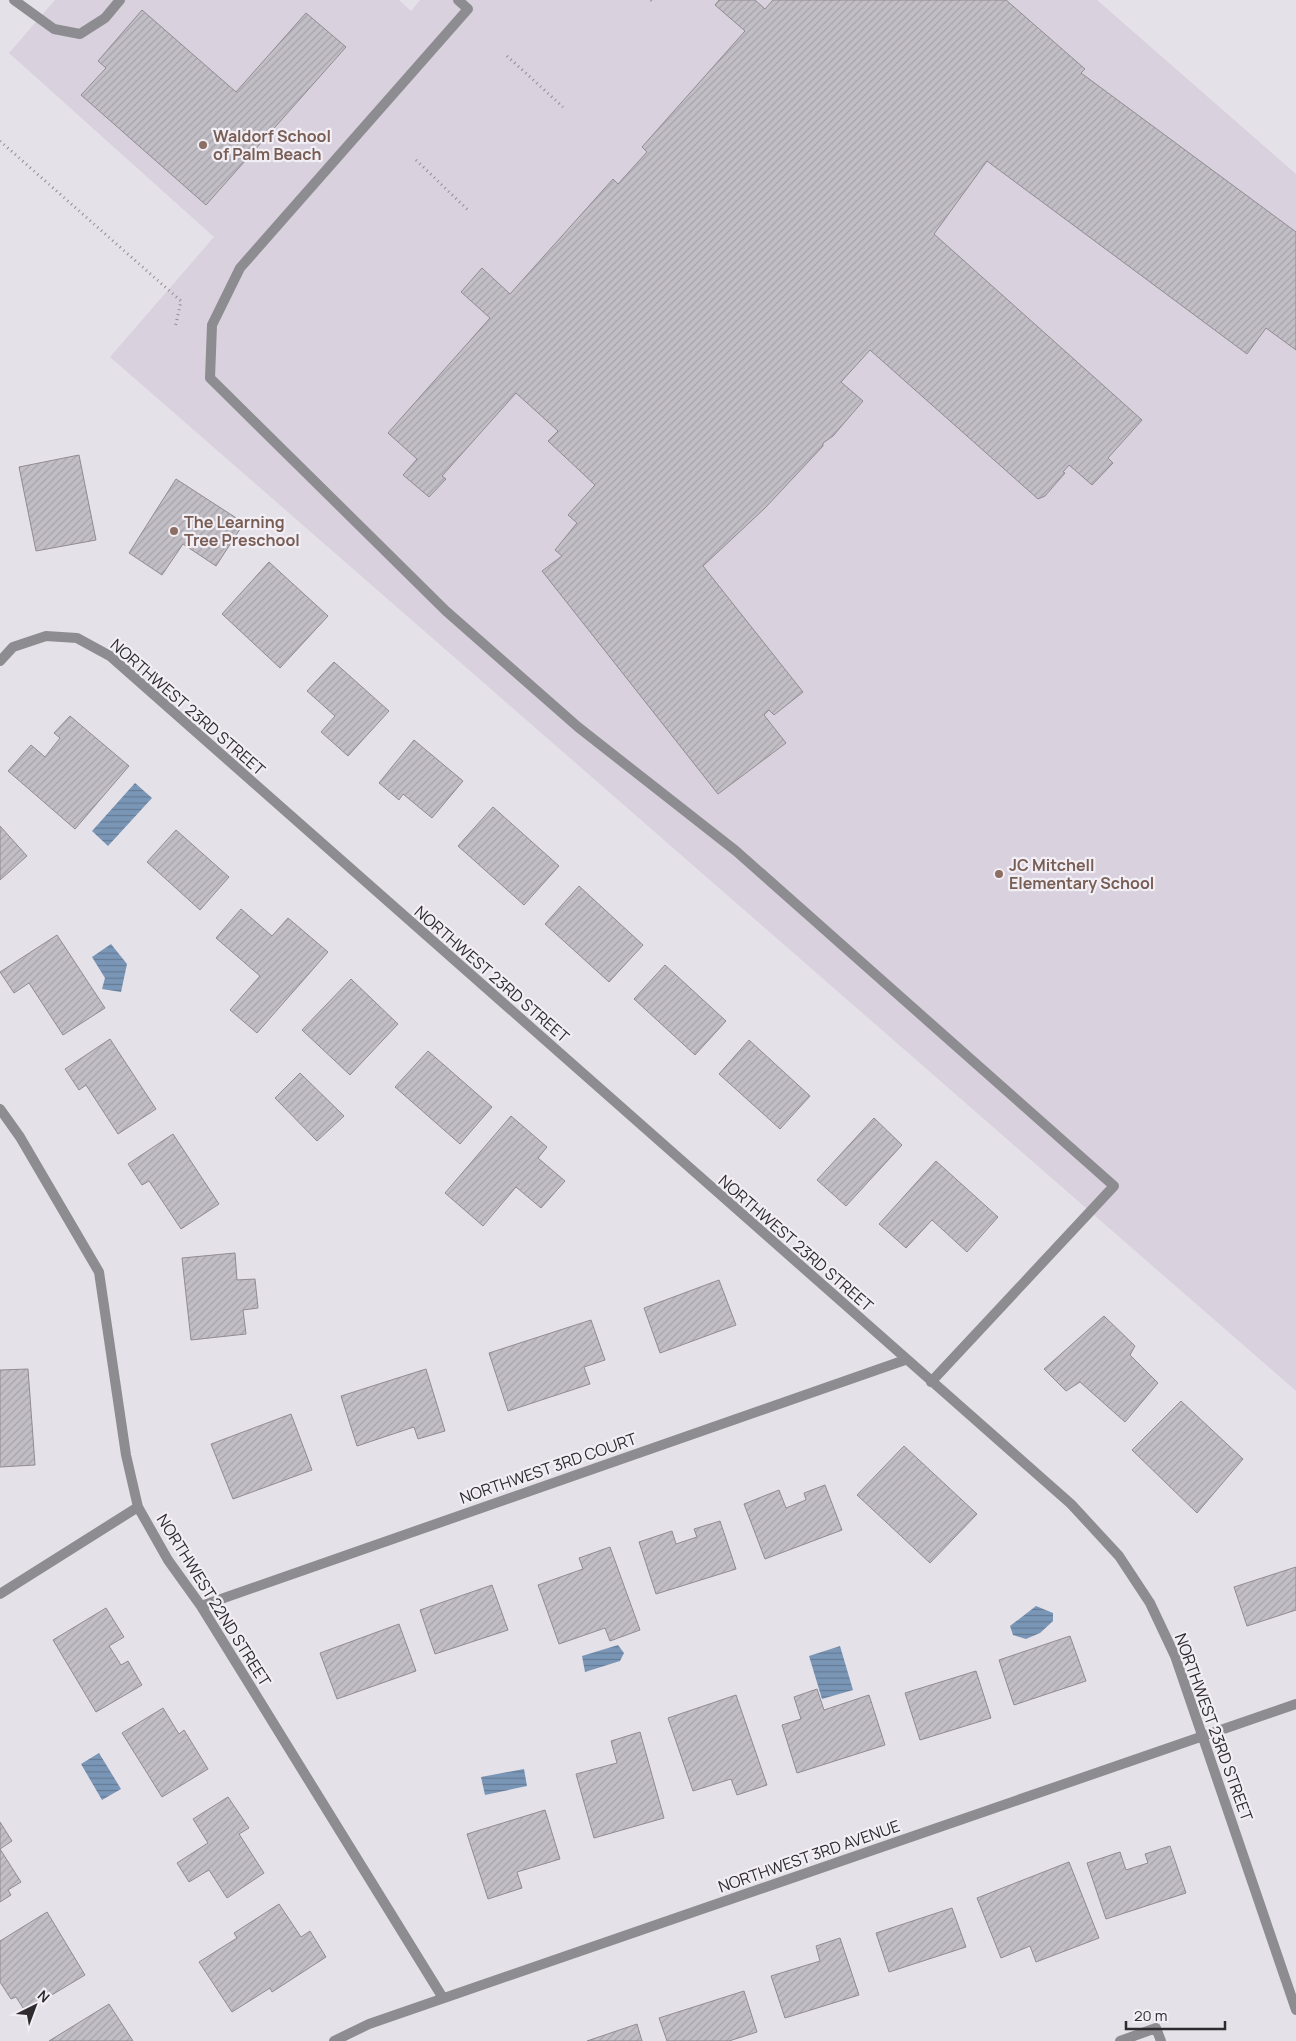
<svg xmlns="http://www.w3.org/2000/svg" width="1296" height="2041" viewBox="0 0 1296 2041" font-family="Manrope,sans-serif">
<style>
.built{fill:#d9d1de}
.water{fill:url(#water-rules)}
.building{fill:url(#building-hatch);stroke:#908c92}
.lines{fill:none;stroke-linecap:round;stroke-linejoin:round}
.path{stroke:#918e93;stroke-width:3;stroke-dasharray:1 4;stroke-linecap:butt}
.service{stroke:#8d8d91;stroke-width:10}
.minor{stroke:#8d8d91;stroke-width:10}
.education-dot{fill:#8d6e63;stroke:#f2eef5;stroke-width:2}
.labels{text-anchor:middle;stroke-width:4.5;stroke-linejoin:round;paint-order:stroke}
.education-label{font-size:16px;font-weight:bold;fill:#785e54;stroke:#f2eef5;text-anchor:start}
.street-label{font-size:16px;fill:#2d2b2e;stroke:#f2eef5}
</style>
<defs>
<pattern id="water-rules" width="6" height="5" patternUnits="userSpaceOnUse" patternTransform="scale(1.25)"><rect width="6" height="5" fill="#7a96b7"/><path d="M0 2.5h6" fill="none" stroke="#647b95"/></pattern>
<pattern id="building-hatch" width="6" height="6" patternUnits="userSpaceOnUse" patternTransform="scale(1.25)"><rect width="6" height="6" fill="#c2bec5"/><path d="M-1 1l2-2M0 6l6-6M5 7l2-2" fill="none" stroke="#a7a3aa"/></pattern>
</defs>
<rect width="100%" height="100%" fill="#e5e1e8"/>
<path class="built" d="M 55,0 L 399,0 L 411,11 L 420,0 L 1097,0 L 1296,174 L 1296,1391 L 110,357 L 214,237 L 9,53 Z"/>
<path class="water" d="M 135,783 L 152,798 L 108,846 L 92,831 Z
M 111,944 L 127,964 L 121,992 L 102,989 L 105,978 L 92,957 Z
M 1036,1606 L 1053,1613 L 1053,1621 L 1040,1633 L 1026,1639 L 1013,1635 L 1010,1626 Z
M 618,1645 L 624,1653 L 620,1661 L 585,1672 L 582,1656 Z
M 840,1646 L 853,1690 L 822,1699 L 809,1656 Z
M 99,1753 L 121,1789 L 102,1800 L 81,1764 Z
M 524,1769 L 527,1786 L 485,1795 L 481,1777 Z"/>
<path class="building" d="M 719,0 L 755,0 L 765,9 L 773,0 L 1006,0 L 1085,69 L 1081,73 L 1296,232 L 1296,350 L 1266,328 L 1247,354 L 987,161 L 934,234 L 1142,420 L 1108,458 L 1113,463 L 1092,485 L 1069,465 L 1063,472 L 1065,473 L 1045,496 L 1038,499 L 870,350 L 841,382 L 863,401 L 833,436 L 823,443 L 823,446 L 765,508 L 703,566 L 803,692 L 774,715 L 769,710 L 764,715 L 786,743 L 718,794 L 542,571 L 562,556 L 555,550 L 577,523 L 568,515 L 595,485 L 548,441 L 558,431 L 516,393 L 442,476 L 446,479 L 429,497 L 403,475 L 417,459 L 388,433 L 490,318 L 461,292 L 482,268 L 510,294 L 613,179 L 618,184 L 647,152 L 642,147 L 745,31 L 715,5 Z
M 142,10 L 236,92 L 306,13 L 346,47 L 206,205 L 81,95 L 106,68 L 98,61 Z
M 79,455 L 96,540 L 36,551 L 19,467 Z
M 176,479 L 244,523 L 216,566 L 183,544 L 162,575 L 129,553 Z
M 269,562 L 328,616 L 280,668 L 222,614 Z
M 334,662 L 389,711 L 348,756 L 321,732 L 335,716 L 307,691 Z
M 70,716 L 129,766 L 75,829 L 8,771 L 31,745 L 45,757 L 60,738 L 54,733 Z
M 414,740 L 463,781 L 432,818 L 403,794 L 399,800 L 379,783 Z
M 493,807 L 559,866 L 524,905 L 458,846 Z
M 0,826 L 27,856 L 0,880 Z
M 176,830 L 229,877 L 200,910 L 147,862 Z
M 579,886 L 643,945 L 609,982 L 545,924 Z
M 241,909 L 272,936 L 288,918 L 328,952 L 257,1033 L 230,1010 L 260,976 L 216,938 Z
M 57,935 L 105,1008 L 63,1035 L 29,983 L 14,993 L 0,972 Z
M 665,965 L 726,1021 L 695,1055 L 634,999 Z
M 351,979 L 398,1024 L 350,1075 L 302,1030 Z
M 110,1039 L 156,1109 L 118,1134 L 86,1085 L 79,1090 L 65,1069 Z
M 749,1040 L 810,1096 L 780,1129 L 719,1074 Z
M 428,1051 L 492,1107 L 460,1144 L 395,1087 Z
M 300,1073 L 344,1116 L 317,1141 L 275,1098 Z
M 511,1116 L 547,1147 L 538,1158 L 565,1181 L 541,1208 L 516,1187 L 483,1226 L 445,1193 Z
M 874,1118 L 902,1145 L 846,1206 L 817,1180 Z
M 173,1134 L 219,1204 L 181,1229 L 149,1181 L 142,1185 L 128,1164 Z
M 936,1161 L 998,1217 L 967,1252 L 932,1220 L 906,1248 L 879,1224 Z
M 235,1253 L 237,1280 L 255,1279 L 258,1308 L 243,1310 L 246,1334 L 191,1340 L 182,1258 Z
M 719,1280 L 736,1325 L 660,1353 L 644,1308 Z
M 1104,1316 L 1135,1346 L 1130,1355 L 1158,1383 L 1125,1422 L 1080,1382 L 1066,1391 L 1044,1369 Z
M 591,1320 L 605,1360 L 584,1367 L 590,1384 L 508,1411 L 489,1353 Z
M 28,1369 L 35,1465 L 0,1467 L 0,1370 Z
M 426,1369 L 445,1431 L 418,1439 L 414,1427 L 357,1446 L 341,1396 Z
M 1181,1401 L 1243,1459 L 1197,1513 L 1132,1450 Z
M 291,1414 L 312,1470 L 233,1499 L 211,1444 Z
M 904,1446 L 977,1514 L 930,1563 L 857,1495 Z
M 825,1485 L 842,1530 L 765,1559 L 744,1504 L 779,1490 L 786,1508 L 806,1500 L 804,1493 Z
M 720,1521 L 736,1569 L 656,1594 L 639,1542 L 672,1531 L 676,1544 L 697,1537 L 694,1529 Z
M 610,1547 L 640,1630 L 610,1641 L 605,1628 L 559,1644 L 538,1585 L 583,1569 L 579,1558 Z
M 1296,1567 L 1296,1610 L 1247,1626 L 1234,1587 Z
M 492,1585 L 508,1630 L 435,1654 L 420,1610 Z
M 106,1608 L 124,1637 L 109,1646 L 121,1665 L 128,1661 L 142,1685 L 96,1712 L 53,1640 Z
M 399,1624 L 416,1671 L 337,1699 L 320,1653 Z
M 1070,1636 L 1086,1681 L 1014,1705 L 999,1660 Z
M 976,1671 L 991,1718 L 920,1740 L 905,1693 Z
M 817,1689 L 824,1710 L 869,1695 L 885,1745 L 797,1773 L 782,1725 L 801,1719 L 794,1697 Z
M 736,1695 L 767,1785 L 737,1795 L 731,1779 L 693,1791 L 668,1718 Z
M 163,1708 L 179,1734 L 184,1730 L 208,1769 L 162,1797 L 122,1733 Z
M 640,1732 L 664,1818 L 594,1838 L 576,1774 L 617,1763 L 611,1741 Z
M 228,1797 L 249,1828 L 239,1834 L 264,1873 L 227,1898 L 209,1870 L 189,1882 L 177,1863 L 208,1843 L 193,1819 Z
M 545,1810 L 560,1859 L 517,1872 L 522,1888 L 488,1899 L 467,1834 Z
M 0,1822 L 12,1841 L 0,1849 L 21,1882 L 8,1890 L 11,1895 L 0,1902 Z
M 1170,1846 L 1186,1893 L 1106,1919 L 1087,1863 L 1120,1852 L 1126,1870 L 1148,1863 L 1145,1854 Z
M 1069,1862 L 1099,1938 L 1036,1962 L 1030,1946 L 1001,1958 L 977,1898 Z
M 279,1904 L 301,1937 L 310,1931 L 326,1957 L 272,1992 L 270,1988 L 232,2012 L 199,1962 L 237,1938 L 234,1933 Z
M 952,1908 L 966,1947 L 889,1972 L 876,1933 Z
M 47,1912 L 85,1975 L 25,2011 L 16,1997 L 11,1999 L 0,1982 L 0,1941 Z
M 840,1938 L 859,1995 L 785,2018 L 771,1976 L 820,1961 L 816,1946 Z
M 744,1991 L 757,2032 L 729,2041 L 667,2041 L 659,2018 Z
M 109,2004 L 133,2041 L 49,2041 Z
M 637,2024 L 642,2041 L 587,2041 Z"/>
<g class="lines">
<path class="path" d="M 651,0 L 654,3
M 507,56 L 563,107
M 0,141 L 181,301 L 175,328
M 416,160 L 470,212"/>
<path class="service" d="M 14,0 L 54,29 L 80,34 L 105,18 L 120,0
M 458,0 L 468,9 L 240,268 L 212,325 L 210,378 L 446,611 L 578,727 L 736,851 L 1114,1186 L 931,1382
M 1120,2041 L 1156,2028 L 1161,2041"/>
<path class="minor" d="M 0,661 L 13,647 L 46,636 L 77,638 L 110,656 L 1071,1504 L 1119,1556 L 1150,1603 L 1175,1656 L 1296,2010
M 0,1109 L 20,1137 L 99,1272 L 126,1455 L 138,1507 L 168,1560 L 201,1606 L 443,1998
M 0,1594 L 138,1507
M 201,1606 L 905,1360
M 334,2041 L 369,2024 L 1296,1704"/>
</g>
<g class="education-dot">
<circle cx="203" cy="145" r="5"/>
<circle cx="174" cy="531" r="5"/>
<circle cx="999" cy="874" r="5"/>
</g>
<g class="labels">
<g class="education-label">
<text x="213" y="142">Waldorf School<tspan x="213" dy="18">of Palm Beach</tspan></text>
<text x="184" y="528">The Learning<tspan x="184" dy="18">Tree Preschool</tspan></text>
<text x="1009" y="871">JC Mitchell<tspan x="1009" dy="18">Elementary School</tspan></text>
</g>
<g class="street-label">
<text transform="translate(188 707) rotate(41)" y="6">NORTHWEST 23RD STREET</text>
<text transform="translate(492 974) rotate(41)" y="6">NORTHWEST 23RD STREET</text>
<text transform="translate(796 1243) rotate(41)" y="6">NORTHWEST 23RD STREET</text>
<text transform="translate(548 1468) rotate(-19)" y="6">NORTHWEST 3RD COURT</text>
<text transform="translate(214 1600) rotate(58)" y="6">NORTHWEST 22ND STREET</text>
<text transform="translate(1214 1727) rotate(70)" y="6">NORTHWEST 23RD STREET</text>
<text transform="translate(809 1856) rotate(-19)" y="6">NORTHWEST 3RD AVENUE</text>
</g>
</g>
<g transform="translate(35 2006) rotate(42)" stroke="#f2eef5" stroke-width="4" paint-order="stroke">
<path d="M0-4L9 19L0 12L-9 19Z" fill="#2d2b2e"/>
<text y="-8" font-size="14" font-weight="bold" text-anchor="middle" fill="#2d2b2e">N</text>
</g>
<path d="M1126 2021v8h99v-8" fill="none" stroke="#2d2b2e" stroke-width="2.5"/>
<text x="1134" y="2021" font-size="15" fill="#2d2b2e" stroke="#f2eef5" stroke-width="4" paint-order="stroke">20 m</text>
</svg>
